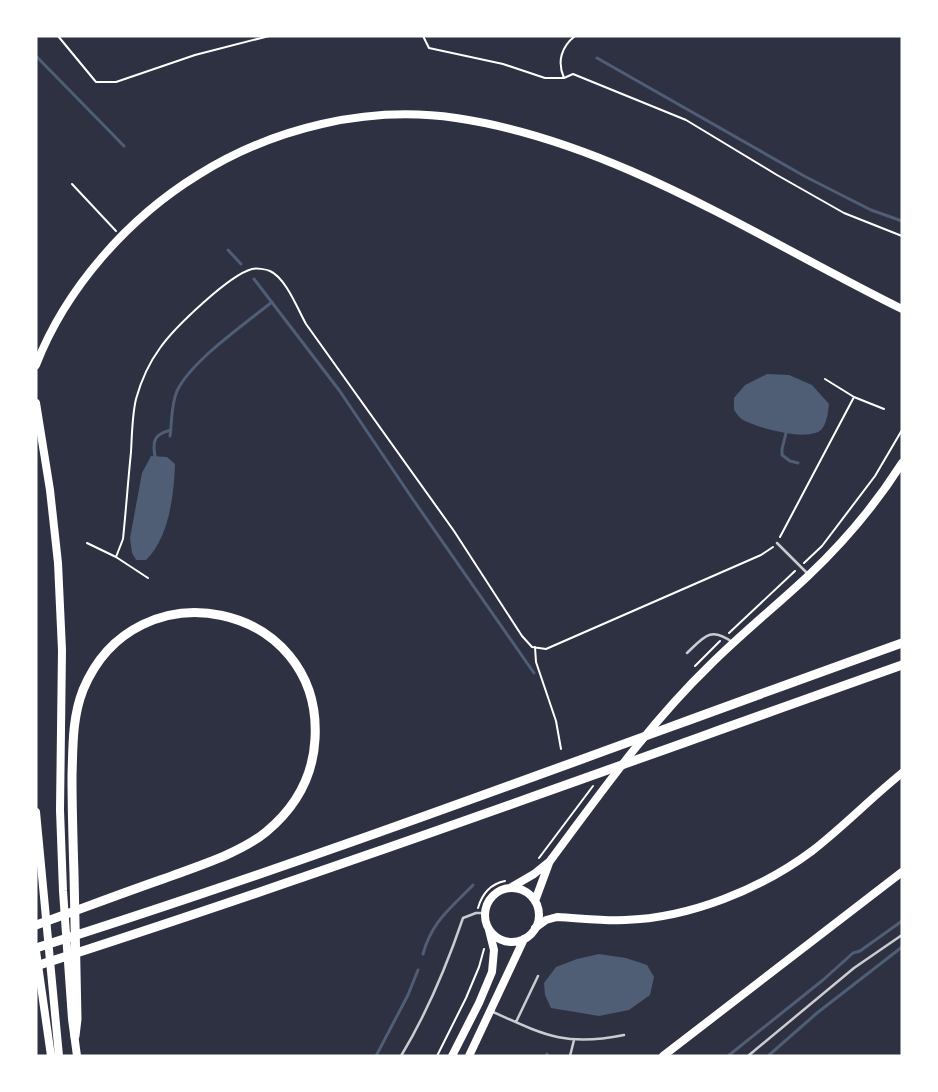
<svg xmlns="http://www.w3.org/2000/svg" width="938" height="1092" viewBox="0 0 938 1092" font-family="'Nunito Sans',sans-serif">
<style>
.water{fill:#4f5d75}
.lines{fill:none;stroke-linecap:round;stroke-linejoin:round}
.stream{stroke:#4f5d75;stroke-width:3}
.path{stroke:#fff;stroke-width:2}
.service{stroke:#caccd0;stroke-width:2.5}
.primary{stroke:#fff;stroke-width:8}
.trunk{stroke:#fff;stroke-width:8}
.motorway{stroke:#fff;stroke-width:9}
</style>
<rect width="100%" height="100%" fill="#2d3142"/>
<path class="water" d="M 767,374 L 789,375 L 812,385 L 829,404 C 828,412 827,424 821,430 C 806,442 760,428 745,421 C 740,419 737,414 734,410 L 734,398 L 745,385 Z
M 151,456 L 167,457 L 175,464 C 174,495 169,538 146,560 L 136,560 L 132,553 L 130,538 L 142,473 Z
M 599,954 L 626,958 L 647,965 L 654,977 L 650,995 L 629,1010 L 599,1016 L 551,1008 L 545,995 L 544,983 L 556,967 L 577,959 Z"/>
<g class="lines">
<path class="stream" d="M 36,56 L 124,146
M 597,58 L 806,177 L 871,210 L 902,221
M 228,250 L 241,264
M 254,279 L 339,390 L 412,498 L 534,673
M 786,433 L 782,449 L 782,455 L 790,461 L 798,463
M 170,436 C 172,421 171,405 177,391 C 191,361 246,323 272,302
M 155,456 C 152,440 155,434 171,430
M 423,954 C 432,921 450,909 473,885
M 376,1056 L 408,995 L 418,970
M 546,1056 L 547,1054
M 728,1056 L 823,980 L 853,953 L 860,951 L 902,921
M 768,1056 L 817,1013 L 902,947"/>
<path class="path" d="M 58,36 L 96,82 L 116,82 L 195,55 L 269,36
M 423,36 L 429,48 L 503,64 L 545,78 L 564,78 L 573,74 L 686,120 L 777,175 L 844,213 L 902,236
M 564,78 C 557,62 561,47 575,36
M 72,184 L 116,231
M 825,379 L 854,397 L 884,409
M 780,537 L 854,397
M 87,543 L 116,557
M 804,563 L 822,546 L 875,476 L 902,430
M 148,578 L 116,557 L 123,539 C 126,510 128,481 131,452 C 132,435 132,416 136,399 C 141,381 149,363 160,348 C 174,328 229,275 252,269 C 256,268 266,269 270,271 C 286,278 298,310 306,324 L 454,531 L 522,636 L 532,647 L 546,649 L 761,555 L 773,547
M 729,633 L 795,571
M 535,647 L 536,662 L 556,721 L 561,749
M 695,666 L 720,641
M 539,858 L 593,786
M 478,908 C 482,894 490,884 505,881
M 437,1056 L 466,998 L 479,967 L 484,949"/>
<path class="service" d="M 777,543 L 808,574
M 687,653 C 704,637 710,626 732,642
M 491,1011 C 544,1035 565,1047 624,1035
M 516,1022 L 538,976
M 401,1056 C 427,1013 447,965 463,918 L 476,913 L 485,913
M 570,1056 L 574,1040
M 748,1056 L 854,968 L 902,935"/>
<path class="primary" d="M 510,888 L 534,874 L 550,861 C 600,794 649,724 710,665 C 741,634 776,606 808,576 C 843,543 876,504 902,463
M485 915a27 27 0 1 1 54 0a27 27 0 1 1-54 0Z
M 535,901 L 549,863
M 452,1056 L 479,1003 L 492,972 L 494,950 L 489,930
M 469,1056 L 524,939"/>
<path class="trunk" d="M 36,365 C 66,288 128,218 198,175 C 273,128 367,105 456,118 C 614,141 760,239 902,309
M 36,403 L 50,490 L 58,563 L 62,650 L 60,810 L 63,891 L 72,1019 L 77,1056
M 36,812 L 59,1056
M 535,928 L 546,920 L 557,917 C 579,918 602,921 625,920 C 690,918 761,889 812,851 C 843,827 871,798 902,773
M 36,951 L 51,1056
M 663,1056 L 902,872"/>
<path class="motorway" d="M 36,925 C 78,910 120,894 163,879 C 195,867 239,854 266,832 C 295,808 313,777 315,739 C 323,603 136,562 83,690 C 72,718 73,747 72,776 C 72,809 73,842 74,874 C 75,923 76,971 77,1019 L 75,1036
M 36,948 C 328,856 614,746 902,643
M 36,966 C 327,873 614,767 902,665"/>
</g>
<rect width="938" height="1092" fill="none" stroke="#ffffff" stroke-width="75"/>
</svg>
